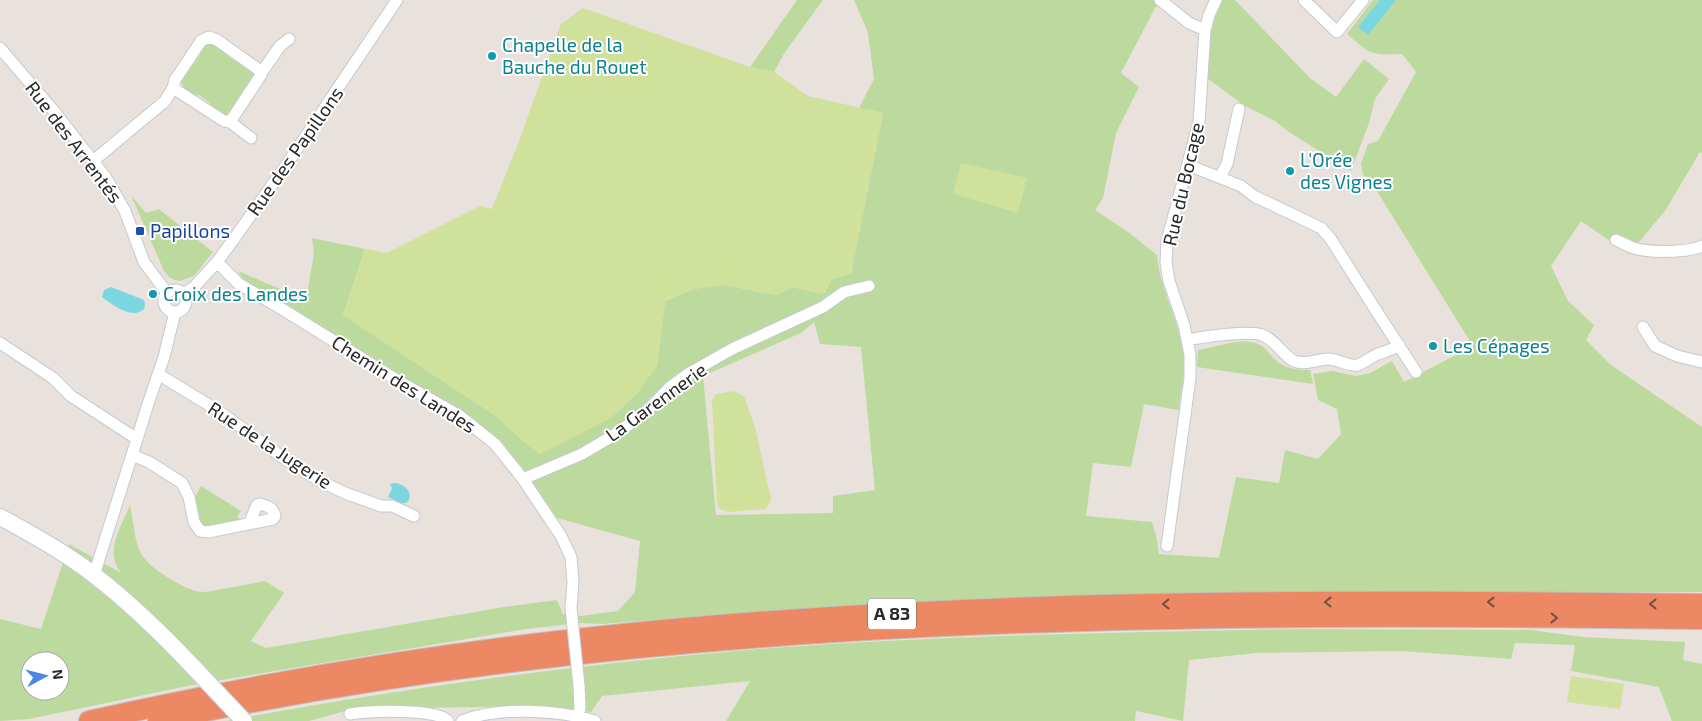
<svg xmlns="http://www.w3.org/2000/svg" width="1702" height="721" viewBox="0 0 1702 721" font-family="'Exo 2',sans-serif">
<style>
.green{fill:#bdda9e;fill-rule:evenodd}
.pitch{fill:#cfe19b}
.water{fill:#7ad7e1}
.lines{fill:none;stroke-linecap:round;stroke-linejoin:round}
.street-casing{stroke:#c4c9d1;stroke-width:13}
.secondary-casing{stroke:#c4c9d1;stroke-width:18}
.highway-casing{stroke:#bfbfbf;stroke-width:22}
.street{stroke:#fff;stroke-width:11}
.secondary{stroke:#fff;stroke-width:16}
.highway{stroke:#ec8864;stroke-width:20}
.street-bridge-casing{stroke:#c4c9d1;stroke-width:13;stroke-linecap:butt}
.secondary-bridge-casing{stroke:#c4c9d1;stroke-width:18;stroke-linecap:butt}
.street-bridge{stroke:#fff;stroke-width:11}
.secondary-bridge{stroke:#fff;stroke-width:16}
.oneway{stroke:#774f41}
.culture-dot{fill:#0f9aa8;stroke:#fff;stroke-width:2}
.transit-dot{fill:#1a4fb4;stroke:#fff;stroke-width:2}
.labels{text-anchor:middle;stroke-width:4;stroke-linejoin:round;paint-order:stroke}
.shield{fill:#fff;stroke:#696969;stroke-width:1}
.shield-label{font-size:18px;font-weight:bold;fill:#292929}
.culture-label{font-size:19px;fill:#0d838f;stroke:#fff;text-anchor:start}
.street-label{font-size:19px;fill:#292929;stroke:#fff}
.transit-label{font-size:19px;fill:#164399;stroke:#fff;text-anchor:start}
</style>
<rect width="100%" height="100%" fill="#e9e1dc"/>
<path class="green" d="M 797,0 L 823,0 L 785,52 L 774,72 L 750,67 Z
M 854,0 L 1163,0 L 1155,8 L 1121,73 L 1139,87 L 1116,133 L 1103,198 L 1095,210 L 1128,232 L 1157,255 C 1160,291 1180,321 1184,356 C 1186,372 1180,394 1179,410 L 1144,404 L 1131,467 L 1093,463 L 1086,516 L 1152,522 L 1157,539 L 1159,554 L 1219,558 L 1236,477 L 1279,483 L 1285,450 L 1318,459 L 1341,434 L 1337,409 L 1318,400 L 1313,374 L 1332,371 L 1356,376 L 1370,373 L 1392,361 L 1404,382 L 1473,346 L 1370,180 L 1363,175 L 1361,164 L 1368,144 L 1378,141 L 1416,72 L 1402,54 C 1370,55 1371,55 1347,34 L 1373,0 L 1702,0 L 1702,153 L 1700,152 L 1665,211 L 1629,254 L 1581,221 L 1551,266 L 1568,301 L 1594,325 L 1586,340 L 1611,365 L 1702,427 L 1702,592 L 1231,592 L 1115,595 L 784,610 L 602,624 L 580,623 L 526,629 L 197,684 L 29,719 L 0,721 L 0,619 L 41,629 L 69,544 L 121,573 C 104,551 121,528 130,505 C 138,548 133,557 174,581 C 184,587 193,592 206,592 L 265,581 L 284,593 L 251,641 L 266,648 L 504,607 L 557,600 L 563,614 L 580,616 L 618,611 L 635,592 L 640,541 L 557,518 L 522,467 L 474,419 L 245,283 L 238,271 L 306,300 L 314,254 L 312,238 L 365,249 L 343,315 L 496,416 L 523,441 L 540,453 L 657,366 L 665,301 L 693,289 L 724,285 L 776,295 L 792,287 L 824,294 L 831,280 L 851,273 L 883,113 L 859,108 L 874,79 L 868,33 ZM 814,322 L 820,344 L 861,347 L 875,490 L 833,496 L 833,513 L 716,515 L 703,376 L 801,333 ZM 30,661 L 60,661 L 60,691 L 30,691 Z
M 1220,0 L 1235,0 L 1310,78 L 1336,97 L 1364,59 L 1389,79 L 1375,99 L 1369,123 L 1351,171 L 1289,132 L 1275,121 L 1245,106 L 1207,78 L 1210,27 Z
M 208,41 L 228,52 L 229,57 L 240,64 L 245,64 L 255,73 L 249,88 L 244,90 L 236,101 L 237,106 L 227,116 L 211,108 L 210,103 L 199,95 L 194,96 L 187,91 L 179,80 L 189,65 L 194,64 L 201,53 L 201,48 Z
M 131,195 L 146,213 L 159,209 L 213,252 L 194,276 L 180,281 L 175,280 L 169,277 L 164,271 Z
M 1244,341 C 1268,344 1263,349 1278,362 C 1287,369 1299,370 1310,370 L 1313,384 L 1197,367 L 1198,350 L 1230,343 Z
M 201,486 L 241,511 L 237,517 L 243,521 C 229,523 213,531 201,523 L 195,497 Z
M 1299,629 L 1531,630 L 1583,637 L 1685,642 L 1683,660 L 1702,664 L 1702,721 L 1672,721 L 1659,687 L 1571,671 L 1575,645 L 1515,643 L 1511,659 L 1401,651 L 1257,653 L 1189,660 L 1183,721 L 1136,711 L 1135,721 L 726,721 L 750,681 L 602,696 L 591,712 L 543,706 L 352,709 L 309,721 L 226,721 C 395,689 565,666 736,651 C 924,635 1112,633 1299,629 Z"/>
<path class="pitch" d="M 583,8 L 750,67 L 774,72 L 808,96 L 883,113 L 851,273 L 831,280 L 824,294 L 792,287 L 776,295 L 724,285 L 693,289 L 665,301 L 657,366 L 637,394 L 611,418 L 540,454 L 523,441 L 496,416 L 343,315 L 365,249 L 387,253 L 480,206 L 492,209 L 518,144 L 561,24 Z
M 961,163 L 1027,178 L 1018,213 L 953,194 Z
M 734,391 L 744,396 L 755,427 L 771,500 L 766,509 L 728,512 L 720,509 L 717,503 L 712,400 L 716,394 Z
M 1571,676 L 1624,684 L 1620,709 L 1567,702 Z"/>
<path class="water" d="M 1380,0 L 1396,0 L 1368,35 L 1358,27 Z
M 111,287 L 144,300 L 145,304 L 144,309 C 132,320 113,305 102,297 L 104,290 Z
M 394,483 C 404,483 416,494 406,503 L 401,503 L 388,497 L 392,488 L 390,484 Z"/>
<g class="lines">
<defs>
<path id="street" d="M 1160,0 L 1189,23 L 1205,30
M 1304,0 L 1337,32 L 1363,0
M 0,48 L 53,110 L 106,178 L 125,211 L 144,262 L 167,293
M 262,72 L 280,46 L 289,39
M 230,122 L 251,138
M 93,161 L 165,101 L 173,88 L 175,80 L 201,41 L 209,37 L 217,40 L 262,72 L 261,75 L 230,122 L 224,121 L 173,88
M 1188,165 L 1241,186 L 1254,196 L 1321,228 L 1330,238 L 1375,309 L 1416,372
M 1220,177 L 1227,164 L 1239,109
M 1616,240 C 1621,242 1626,245 1631,247 C 1645,253 1688,253 1702,246
M 217,262 L 239,284 L 282,309 L 400,382 L 460,416 L 495,444 L 523,479 L 561,536 L 571,557 L 573,582 L 571,608
M164 301a11 11 0 1 1 22 0a11 11 0 1 1-22 0Z
M 184,294 L 194,287 L 217,262 L 236,236 L 287,164 L 397,0
M 1643,327 L 1655,346 L 1677,356 L 1702,362
M 1187,340 C 1202,337 1249,330 1262,335 C 1276,340 1282,355 1294,361 C 1305,366 1317,359 1328,359 C 1337,359 1350,367 1358,365 C 1365,362 1371,357 1378,354 C 1386,351 1392,350 1399,345
M 0,343 L 53,378 L 71,396 L 137,439
M 158,374 L 217,410 L 285,459 L 320,481 L 345,493 L 381,506 L 392,506 L 414,516
M 132,455 L 149,462 L 182,483 L 189,497 L 194,522 L 200,531 L 208,532 L 273,519 L 275,516 C 273,507 267,506 260,504 L 257,505 L 249,524
M 523,479 L 582,454 L 614,435 L 644,414 L 669,388 L 688,374 L 732,349 L 823,307 L 844,292 L 869,286
M 1167,546 L 1190,378 L 1190,355 L 1184,325 L 1169,281 L 1166,263 L 1167,241 L 1199,122 L 1205,30 L 1209,15 L 1216,0
M 94,575 L 148,404 L 164,357 L 175,312
M 350,714 C 368,711 435,708 448,721
M 578,716 L 580,708 L 579,686
M 462,721 C 498,706 559,710 595,721"/>
<path id="secondary" d="M 0,517 C 32,534 66,553 94,575 C 132,604 166,638 198,672"/>
<path id="highway" d="M 89,721 C 256,684 425,655 595,637 C 963,597 1333,600 1702,604
M 158,721 C 665,612 1186,613 1702,619"/>
</defs>
<use href="#street" class="street-casing"/>
<use href="#secondary" class="secondary-casing"/>
<use href="#highway" class="highway-casing"/>
<use href="#street" class="street"/>
<use href="#secondary" class="secondary"/>
<use href="#highway" class="highway"/>
<defs>
<path id="street-bridge" d="M 571,608 L 579,686"/>
<path id="secondary-bridge" d="M 198,672 L 244,721"/>
</defs>
<use href="#street-bridge" class="street-bridge-casing"/>
<use href="#secondary-bridge" class="secondary-bridge-casing"/>
<use href="#street-bridge" class="street-bridge"/>
<use href="#secondary-bridge" class="secondary-bridge"/>
</g>
<defs><path id="oneway-chevron" d="M-2-3.5L2.5 0L-2 3.5" fill="none" stroke-width="1.6" stroke-linecap="round" stroke-linejoin="round" transform="scale(1.25)"/></defs>
<g class="oneway">
<use href="#oneway-chevron" transform="translate(1328 602) rotate(-180)"/>
<use href="#oneway-chevron" transform="translate(1491 602) rotate(-180)"/>
<use href="#oneway-chevron" transform="translate(1166 604) rotate(179)"/>
<use href="#oneway-chevron" transform="translate(1653 604) rotate(-180)"/>
<use href="#oneway-chevron" transform="translate(1554 618) rotate(1)"/>
</g>
<g class="culture-dot">
<circle cx="492" cy="56" r="5"/>
<circle cx="1290" cy="171" r="5"/>
<circle cx="153" cy="294" r="5"/>
<circle cx="1433" cy="346" r="5"/>
</g>
<rect class="transit-dot" x="135" y="226" width="10" height="10" rx="2.5"/>
<g class="labels">
<rect class="shield" x="868" y="598.5" width="48" height="31" rx="4"/>
<g class="shield-label">
<text x="892" y="620">A 83</text>
</g>
<g class="culture-label">
<text x="502" y="52">Chapelle de la<tspan x="502" dy="22">Bauche du Rouet</tspan></text>
<text x="1300" y="167">L'Orée<tspan x="1300" dy="22">des Vignes</tspan></text>
<text x="163" y="301">Croix des Landes</text>
<text x="1443" y="353">Les Cépages</text>
</g>
<g class="street-label">
<text transform="translate(74 142) rotate(53)" y="7">Rue des Arrentés</text>
<text transform="translate(295 151) rotate(-55)" y="7">Rue des Papillons</text>
<text transform="translate(1183 184) rotate(-77)" y="7">Rue du Bocage</text>
<text transform="translate(404 384) rotate(32)" y="7">Chemin des Landes</text>
<text transform="translate(656 402) rotate(-36)" y="7">La Garennerie</text>
<text transform="translate(270 445) rotate(33)" y="7">Rue de la Jugerie</text>
</g>
<g class="transit-label">
<text x="150" y="238">Papillons</text>
</g>
</g>
<g transform="translate(45 676) rotate(83)"><circle r="24" fill="#ffffff" stroke="#a9a9a9"/>
<path d="M0-4L9 19L0 12L-9 19Z" fill="#4d84e6"/>
<text y="-8" font-size="14" font-weight="bold" text-anchor="middle" fill="#292929">N</text>
</g>
</svg>
